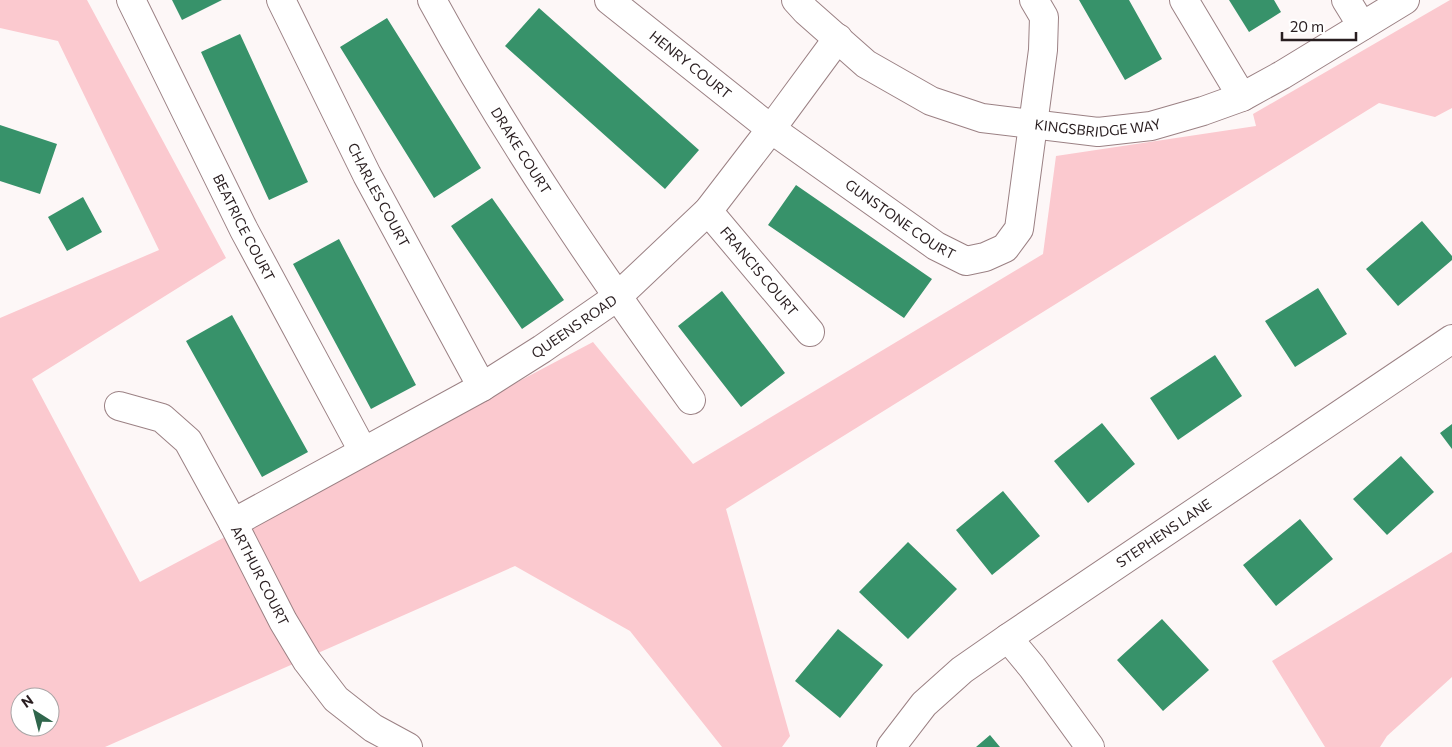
<svg xmlns="http://www.w3.org/2000/svg" width="1452" height="747" viewBox="0 0 1452 747" font-family="Commissioner,sans-serif">
<style>
.green{fill:#fbc9cf;fill-rule:evenodd}
.building{fill:#37926a}
.lines{fill:none;stroke-linecap:round;stroke-linejoin:round}
.minor-casing{stroke:#9b8184;stroke-width:30}
.minor{stroke:#fff;stroke-width:28}
.labels{text-anchor:middle;stroke-width:4;stroke-linejoin:round;paint-order:stroke}
.street-label{font-size:14px;fill:#291e20;stroke:#fff}
</style>
<rect width="100%" height="100%" fill="#fdf7f7"/>
<path class="green" d="M 0,0 L 87,0 L 226,258 L 32,379 L 140,582 L 593,342 L 693,464 L 1043,254 L 1056,156 L 1256,126 L 1253,114 L 1450,0 L 1452,0 L 1452,108 L 1435,117 L 1379,103 L 726,509 L 790,736 L 782,747 L 722,747 L 630,631 L 515,566 L 105,747 L 0,747 L 0,318 L 159,250 L 58,41 L 0,28 ZM 20,697 L 50,697 L 50,727 L 20,727 Z
M 1452,552 L 1452,677 L 1387,736 L 1380,747 L 1325,747 L 1272,661 Z"/>
<path class="building" d="M 172,0 L 222,0 L 182,20 Z
M 1079,0 L 1129,0 L 1162,59 L 1125,80 Z
M 1229,0 L 1274,0 L 1281,12 L 1249,32 Z
M 539,8 L 699,150 L 665,189 L 505,46 Z
M 387,18 L 481,168 L 434,198 L 340,47 Z
M 240,34 L 308,182 L 269,200 L 201,52 Z
M 0,125 L 57,144 L 40,194 L 0,181 Z
M 796,185 L 932,279 L 904,318 L 768,225 Z
M 83,197 L 102,232 L 67,251 L 48,217 Z
M 492,198 L 564,300 L 522,329 L 451,226 Z
M 1422,221 L 1452,256 L 1452,260 L 1398,306 L 1366,269 Z
M 339,239 L 416,385 L 371,409 L 293,264 Z
M 1318,288 L 1347,334 L 1295,367 L 1265,321 Z
M 722,291 L 785,373 L 741,407 L 678,326 Z
M 232,315 L 308,452 L 262,477 L 186,341 Z
M 1215,355 L 1242,396 L 1178,440 L 1150,398 Z
M 1102,423 L 1135,464 L 1088,503 L 1054,461 Z
M 1452,424 L 1452,449 L 1440,433 Z
M 1401,456 L 1434,492 L 1387,535 L 1353,499 Z
M 1003,491 L 1040,536 L 992,575 L 956,530 Z
M 1300,519 L 1333,559 L 1276,606 L 1243,565 Z
M 908,542 L 957,589 L 908,639 L 859,592 Z
M 1162,619 L 1209,670 L 1163,711 L 1117,660 Z
M 838,629 L 883,665 L 840,718 L 795,681 Z
M 990,735 L 1000,747 L 976,747 Z"/>
<g class="lines">
<defs>
<g id="minor">
<path id="s1" d="M 131,0 L 244,230 L 363,451"/>
<path id="s2" d="M 281,0 L 367,175 L 482,387"/>
<path id="s3" d="M 432,0 C 508,140 598,271 691,400"/>
<path id="s4" d="M 609,0 L 771,129 L 936,246 L 966,261 L 985,257 L 1005,248 L 1019,229 L 1043,50 L 1044,17 L 1034,0"/>
<path id="s5" d="M 796,0 L 806,11 L 866,64 L 931,101 L 982,118 L 1098,132 L 1151,126 L 1203,111 L 1242,97 L 1282,75 L 1405,0"/>
<path d="M 1184,0 L 1242,97"/>
<path d="M 1346,0 L 1362,26"/>
<path id="s6" d="M 708,211 L 810,332"/>
<path id="s7" d="M 119,406 L 162,418 L 188,441 L 233,523 L 283,621 L 307,661 L 336,699 L 373,728 L 408,747"/>
<path id="s8" d="M 233,523 L 482,387 L 542,349 L 617,297 L 708,211 L 771,129 L 838,38"/>
<path d="M 1008,638 L 1032,667 L 1090,747"/>
<path id="s9" d="M 891,747 L 924,704 L 962,670 L 1008,638 L 1452,339"/>
</g>
</defs>
<use href="#minor" class="minor-casing"/>
<use href="#minor" class="minor"/>
</g>
<g class="labels">
<g class="street-label">
<text dy="5" stroke="none"><textPath href="#s4" startOffset="104">HENRY COURT</textPath></text>
<text dy="5" stroke="none"><textPath href="#s5" startOffset="340">KINGSBRIDGE WAY</textPath></text>
<text dy="5" stroke="none"><textPath href="#s3" startOffset="175">DRAKE COURT</textPath></text>
<text dy="5" stroke="none"><textPath href="#s2" startOffset="218">CHARLES COURT</textPath></text>
<text dy="5" stroke="none"><textPath href="#s4" startOffset="365">GUNSTONE COURT</textPath></text>
<text dy="5" stroke="none"><textPath href="#s1" startOffset="254">BEATRICE COURT</textPath></text>
<text dy="5" stroke="none"><textPath href="#s6" startOffset="79">FRANCIS COURT</textPath></text>
<text dy="5" stroke="none"><textPath href="#s8" startOffset="394">QUEENS ROAD</textPath></text>
<text dy="5" stroke="none"><textPath href="#s9" startOffset="349">STEPHENS LANE</textPath></text>
<text dy="5" stroke="none"><textPath href="#s7" startOffset="232">ARTHUR COURT</textPath></text>
</g>
</g>
<g transform="translate(35 712) rotate(324)"><circle r="24" fill="#ffffff" stroke="#a9a5a6"/>
<path d="M0-4L9 19L0 12L-9 19Z" fill="#2f664c"/>
<text y="-8" font-size="14" font-weight="bold" text-anchor="middle" fill="#291e20">N</text>
</g>
<path d="M1282 32v8h74v-8" fill="none" stroke="#291e20" stroke-width="2.5"/>
<text x="1290" y="32" font-size="15" fill="#291e20" stroke="#ffffff" stroke-width="4" paint-order="stroke">20 m</text>
</svg>
